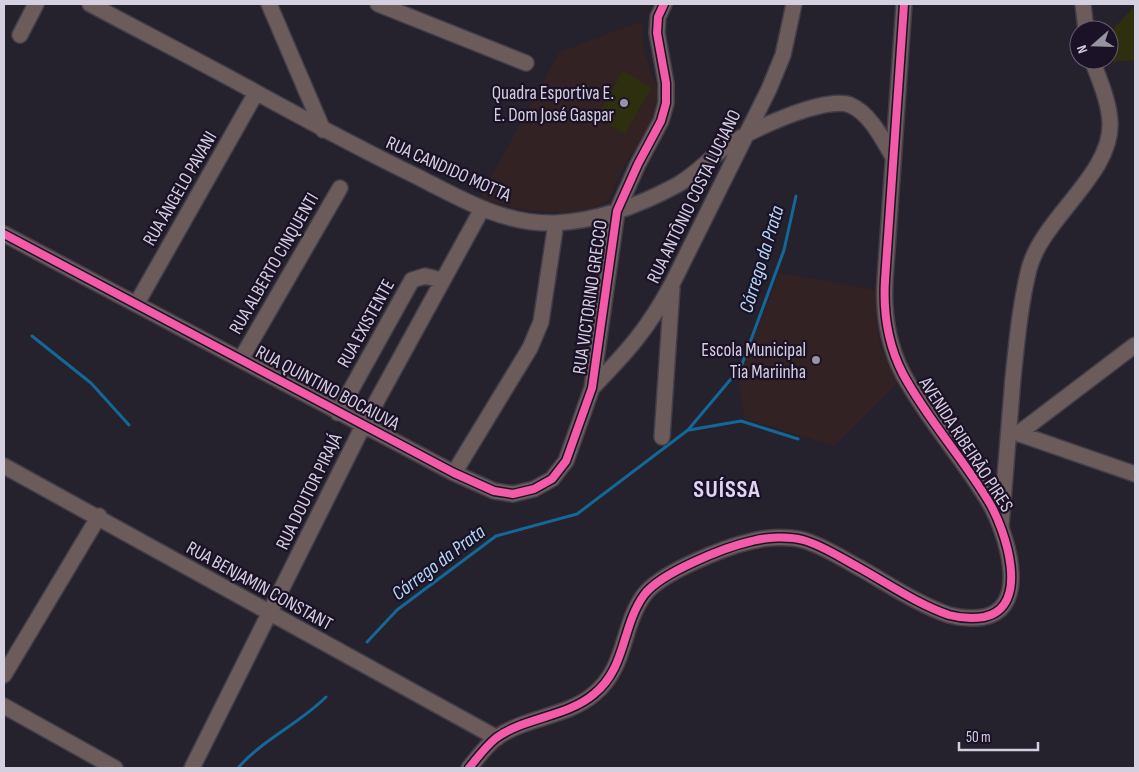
<svg xmlns="http://www.w3.org/2000/svg" width="1139" height="772" viewBox="0 0 1139 772" font-family="'Sofia Sans Condensed',sans-serif">
<style>
.education{fill:#332223}
.green{fill:#2d2f0e}
.lines{fill:none;stroke-linecap:round;stroke-linejoin:round}
.stream{stroke:#146899;stroke-width:3}
.minor-casing{stroke:#423e49;stroke-width:18}
.minor{stroke:#6c5b5b;stroke-width:15}
.cycleway-casing{stroke:#1b1228;stroke-width:11}
.cycleway{stroke:#f35aa7;stroke-width:8}
.poi-dot{fill:#9793a1;stroke:#1b1228;stroke-width:2}
.labels{text-anchor:middle;stroke-width:4.5;stroke-linejoin:round;paint-order:stroke}
.poi-label{font-size:19px;fill:#d5d0e0;stroke:#1b1228;text-anchor:end}
.street-label{font-size:19px;fill:#d5d0e0;stroke:#1b1228}
.water-label{font-size:20px;font-style:italic;fill:#b2d9f7;stroke:#1b1228}
.district-label{font-size:24px;font-weight:bold;letter-spacing:1px;fill:#e0d5f5;stroke:#1b1228}
</style>
<rect width="100%" height="100%" fill="#25212d"/>
<path class="education" d="M 642,21 L 644,52 L 657,88 L 657,110 L 647,131 L 625,164 L 608,201 L 591,209 L 561,213 L 522,210 L 479,199 L 559,52 Z
M 780,273 L 876,290 L 879,345 L 899,381 L 834,446 L 744,418 L 738,375 Z"/>
<path class="green" d="M 1135,6 L 1135,60 L 1105,62 L 1109,60 L 1109,33 Z
M 623,71 L 651,88 L 625,134 L 597,117 Z"/>
<g class="lines">
<path class="stream" d="M 32,336 L 91,383 L 129,425
M 689,430 L 741,421 L 798,439
M 367,642 L 397,610 L 496,536 L 577,514 L 688,430 L 741,367 L 784,250 L 796,196
M 238,768 C 263,739 299,724 326,697"/>
<defs>
<path id="minor" d="M 90,4 C 146,34 203,63 259,94 C 312,123 364,151 418,177 C 461,199 505,225 555,223 C 597,221 640,205 677,185 C 695,175 707,161 723,149 C 744,132 826,95 850,105 C 870,113 883,140 893,157
M 269,4 L 323,130
M 378,4 L 526,63
M 1083,4 L 1086,30
M 20,35 L 36,4
M 4,234 L 454,473 L 494,491 L 513,494 L 534,489 L 552,479 L 566,461 L 592,388 L 617,211 L 638,164 L 661,121 L 666,103 L 666,83 L 657,33 L 658,17 L 664,4
M 137,303 L 256,93
M 241,359 L 340,188
M 592,388 C 627,352 648,329 672,284 L 769,89 L 783,55 L 794,4
M 338,413 L 412,280 L 425,276 L 442,280
M 1011,431 L 1135,474
M 1019,433 L 1135,345
M 662,437 L 672,288
M 4,466 L 497,738
M 454,473 L 530,348 L 541,322 L 556,223
M 1001,526 C 1005,476 1009,427 1013,378 C 1017,341 1020,305 1029,269 C 1042,218 1113,174 1110,122 C 1109,101 1099,79 1092,60
M 4,675 L 99,516
M 4,706 L 115,768
M 192,768 L 363,426 L 482,209
M 469,768 C 477,758 486,746 496,738 C 525,717 567,717 594,694 C 627,667 621,627 644,595 C 660,573 725,547 752,541 C 767,537 788,536 803,540 C 822,545 841,558 858,567 C 887,583 917,604 949,615 C 960,618 972,619 984,617 C 1032,607 1005,529 989,502 C 963,458 927,419 903,374 C 888,345 883,313 885,280 L 904,4"/>
</defs>
<use href="#minor" class="minor-casing"/>
<use href="#minor" class="minor"/>
<defs>
<path id="cycleway" d="M 4,234 L 454,473 L 494,491 L 513,494 L 534,489 L 552,479 L 566,461 L 592,388 L 617,211 L 638,164 L 661,121 L 666,103 L 666,83 L 657,33 L 658,17 L 664,4
M 469,768 C 477,758 486,746 496,738 C 525,717 567,717 594,694 C 627,667 621,627 644,595 C 660,573 725,547 752,541 C 767,537 788,536 803,540 C 822,545 841,558 858,567 C 887,583 917,604 949,615 C 960,618 972,619 984,617 C 1032,607 1005,529 989,502 C 963,458 927,419 903,374 C 888,345 883,313 885,280 L 904,4"/>
</defs>
<use href="#cycleway" class="cycleway-casing"/>
<use href="#cycleway" class="cycleway"/>
</g>
<g class="poi-dot">
<circle cx="624" cy="103" r="5"/>
<circle cx="816" cy="360" r="5"/>
</g>
<g class="labels">
<g class="poi-label">
<text x="614" y="99">Quadra Esportiva E.<tspan x="614" dy="22">E. Dom José Gaspar</tspan></text>
<text x="806" y="356">Escola Municipal<tspan x="806" dy="22">Tia Mariinha</tspan></text>
</g>
<g class="street-label">
<text transform="translate(449 168) rotate(24)" y="7">RUA CANDIDO MOTTA</text>
<text transform="translate(179 188) rotate(-60)" y="7">RUA ÂNGELO PAVANI</text>
<text transform="translate(693 196) rotate(-64)" y="7">RUA ANTÔNIO COSTA LUCIANO</text>
<text transform="translate(273 263) rotate(-60)" y="7">RUA ALBERTO CINQUENTI</text>
<text transform="translate(589 297) rotate(-82)" y="7">RUA VICTORINO GRECCO</text>
<text transform="translate(365 323) rotate(-61)" y="7">RUA EXISTENTE</text>
<text transform="translate(328 387) rotate(28)" y="7">RUA QUINTINO BOCAIUVA</text>
<text transform="translate(967 444) rotate(57)" y="7">AVENIDA RIBEIRÃO PIRES</text>
<text transform="translate(308 491) rotate(-64)" y="7">RUA DOUTOR PIRAJÁ</text>
<text transform="translate(260 585) rotate(29)" y="7">RUA BENJAMIN CONSTANT</text>
</g>
<g class="water-label">
<text transform="translate(761 259) rotate(-73)" y="7">Córrego da Prata</text>
<text transform="translate(438 562) rotate(-37)" y="7">Córrego da Prata</text>
</g>
<g class="district-label">
<text x="727" y="497">SUÍSSA</text>
</g>
</g>
<rect width="1139" height="772" fill="none" stroke="#d5d0e0" stroke-width="10"/>
<g transform="translate(1094 45) rotate(250)"><circle r="24" fill="#1b1228" stroke="#655e72"/>
<path d="M0-4L9 19L0 12L-9 19Z" fill="#9793a1"/>
<text y="-8" font-size="14" font-weight="bold" text-anchor="middle" fill="#d5d0e0">N</text>
</g>
<path d="M959 742v8h79v-8" fill="none" stroke="#d5d0e0" stroke-width="2.5"/>
<text x="966" y="742" font-size="15" fill="#d5d0e0" stroke="#1b1228" stroke-width="4" paint-order="stroke">50 m</text>
</svg>
